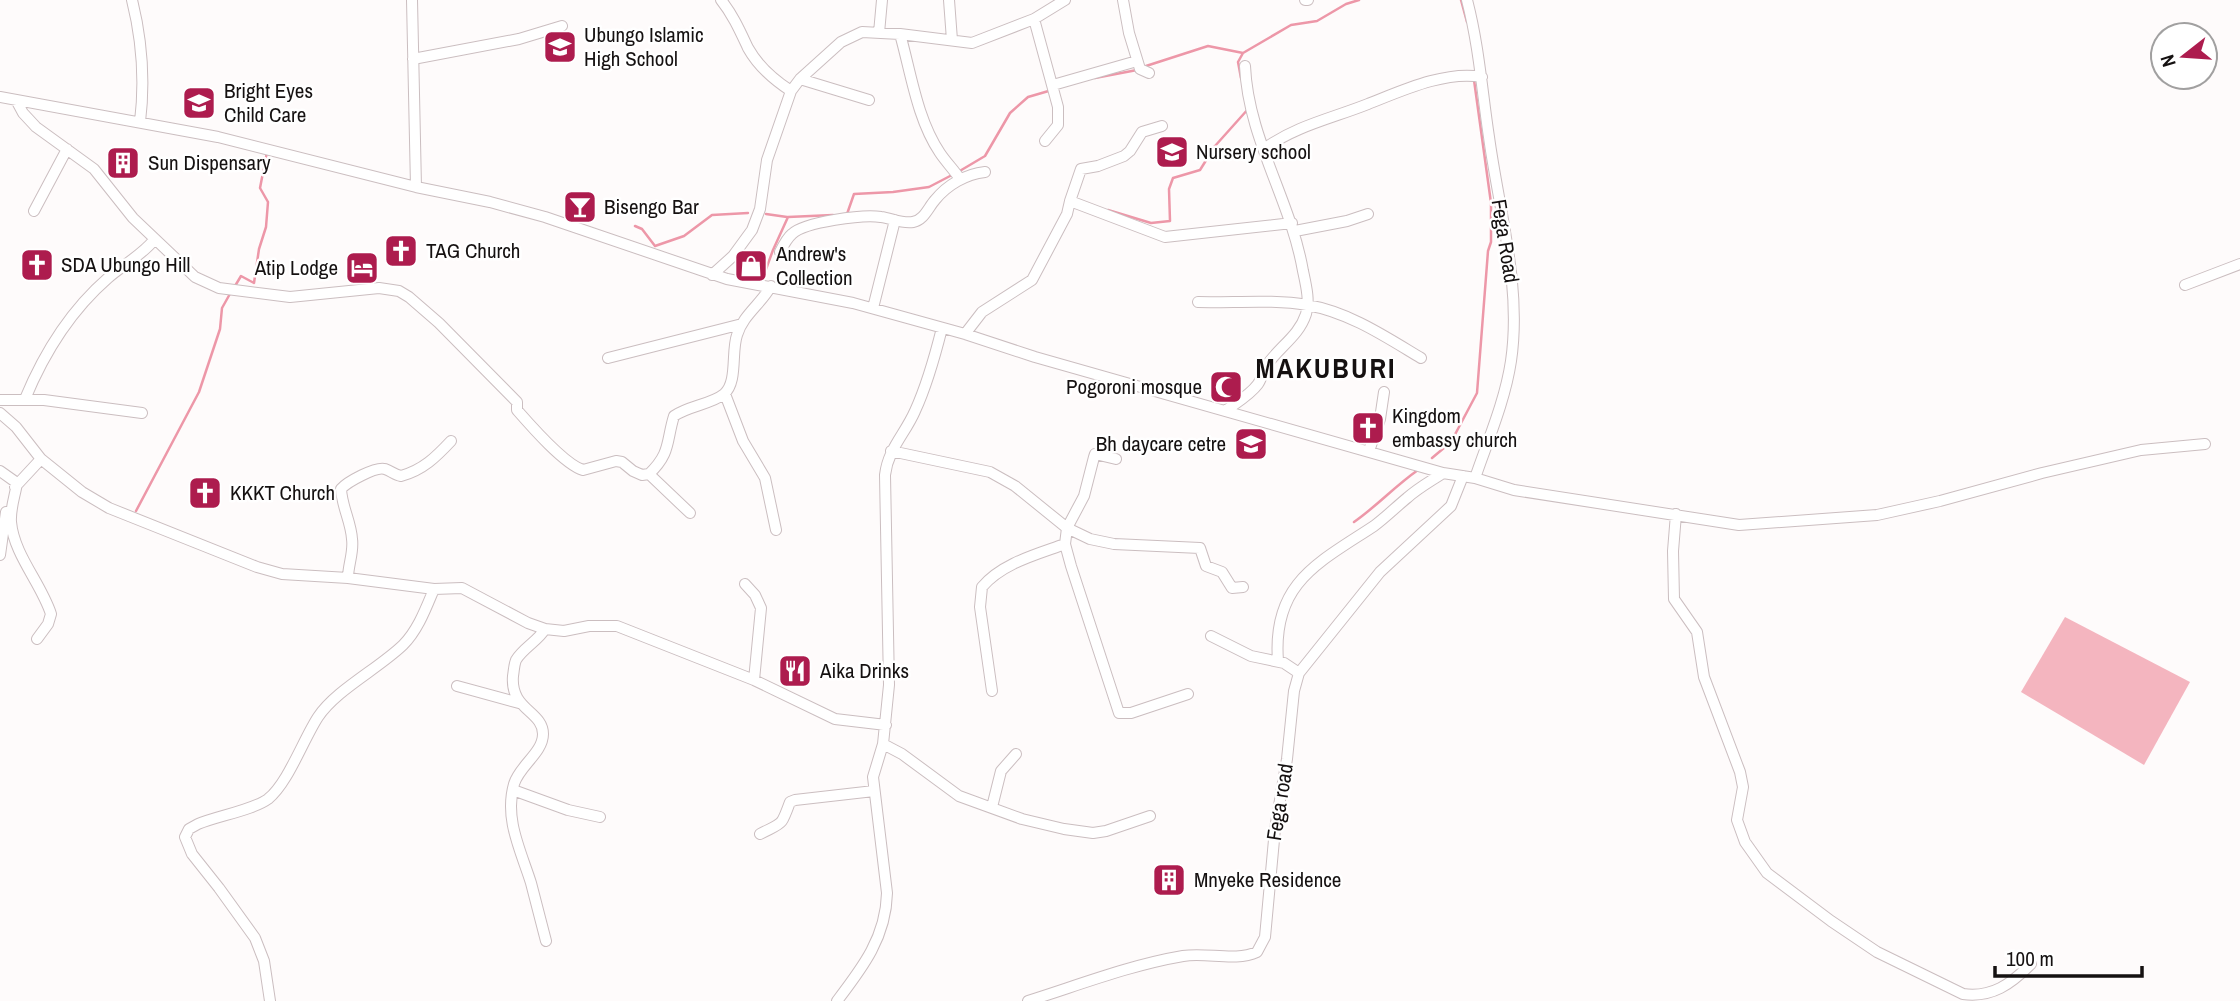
<svg xmlns="http://www.w3.org/2000/svg" width="2240" height="1001" viewBox="0 0 2240 1001" font-family="'Archivo Narrow',sans-serif">
<style>
.green{fill:#f4b5bf}
.lines{fill:none;stroke-linecap:round;stroke-linejoin:round}
.stream{stroke:#ed97a8;stroke-width:2.5}
.street-casing{stroke:#cbbec0;stroke-width:12}
.street{stroke:#fff;stroke-width:10}
.labels{text-anchor:middle;stroke-width:5;stroke-linejoin:round;paint-order:stroke}
.poi-label{font-size:21px;fill:#151111;stroke:#fff;text-anchor:start}
.street-label{font-size:21px;fill:#151111;stroke:#fff}
.district-label{font-size:28px;font-weight:bold;letter-spacing:2px;fill:#151111;stroke:#fff}
</style>
<rect width="100%" height="100%" fill="#fefbfb"/>
<path class="green" d="M 2065,617 L 2190,682 L 2144,765 L 2021,692 Z"/>
<g class="lines">
<path class="stream" d="M 1461,0 L 1467,22
M 1146,66 L 1208,46 L 1243,53 L 1291,25 L 1317,21 L 1346,4 L 1359,0
M 1095,78 L 1137,70
M 1241,78 L 1238,62 L 1243,53
M 958,172 L 985,156 L 1010,113 L 1028,97 L 1052,90
M 1108,210 L 1151,223 L 1170,221 L 1169,189 L 1173,178 L 1200,170 L 1215,146 L 1249,108
M 766,214 L 787,217
M 847,214 L 854,194 L 893,192 L 929,187 L 952,175
M 635,226 L 642,229 L 655,246 L 684,236 L 712,215 L 748,213
M 761,283 L 773,250 L 788,217 L 833,215
M 235,286 L 241,276 L 254,283 L 259,249 L 266,227 L 268,202 L 260,188 L 267,152
M 1432,458 L 1451,442 L 1477,393 L 1488,251 L 1491,242 L 1491,203 L 1474,80
M 136,511 L 199,392 L 220,329 L 222,308 L 231,292
M 1354,522 C 1377,506 1395,486 1418,470"/>
<defs>
<path id="street" d="M 132,0 C 142,40 145,81 140,122
M 412,0 L 416,187
M 721,0 C 733,15 740,31 748,48 C 758,66 774,80 791,91
M 949,0 L 952,40
M 1123,0 L 1129,33 L 1140,69 L 1149,73
M 1305,0 L 1308,0
M 1467,0 C 1479,46 1482,91 1489,137 C 1499,211 1522,286 1511,361 C 1505,401 1488,440 1475,478
M 1034,19 L 1058,107 L 1058,125 L 1045,141
M 879,33 L 882,0
M 900,34 C 911,73 917,119 940,153 C 946,162 954,170 960,179
M 413,59 L 519,39 L 562,26
M 800,79 L 869,100
M 1053,85 L 1137,61
M 0,97 L 218,137 L 416,187 L 490,202 L 545,217 L 727,279 L 853,303 L 965,334 L 1035,357 L 1443,473 L 1475,478 L 1514,490 L 1739,525 L 1877,515 L 1940,501 L 2042,473 L 2141,450 L 2205,444
M 16,100 L 23,113 L 36,127 L 94,169 L 133,218 L 195,277 L 219,288 L 290,297 L 379,288 L 399,291 L 409,297 L 439,323 L 517,402 L 517,410 C 531,426 564,464 583,470 L 616,461 L 622,462 L 633,471 L 642,475 L 649,474 C 671,453 666,442 674,416 C 688,406 712,404 724,394 C 738,382 731,352 737,335 C 743,315 761,304 771,286
M 1264,149 C 1295,126 1333,118 1368,104 C 1401,91 1446,70 1482,77
M 1070,201 L 1081,169 L 1098,166 L 1124,156 L 1130,151 L 1142,132 L 1162,126
M 34,211 L 67,149
M 1295,231 L 1347,221 L 1368,214
M 780,252 C 783,246 787,238 792,234 C 804,222 864,214 881,217 C 891,218 902,224 913,222 C 924,220 928,208 935,200 C 947,185 966,174 985,172
M 712,275 L 733,256 L 752,230 L 760,209 L 767,160 L 791,91 L 800,79 L 841,42 L 862,32 L 900,34 L 972,43 L 1034,19 L 1065,0
M 2185,285 L 2240,264
M 1198,302 C 1232,303 1274,299 1307,305 C 1349,312 1386,337 1421,358
M 873,308 L 895,220
M 965,334 L 982,312 L 1032,280 L 1067,214 L 1070,201 L 1165,237 L 1292,223
M 608,358 L 742,324
M 725,394 L 743,441 L 765,478 L 776,530
M 25,399 C 44,353 70,311 108,278 C 124,264 141,256 154,240
M 0,400 L 44,400 L 142,413
M 1225,411 C 1236,403 1250,395 1258,384 C 1262,378 1263,371 1267,365 C 1279,347 1299,336 1306,314 C 1310,301 1306,285 1303,271 C 1291,201 1248,138 1245,66
M 0,413 L 16,427 L 41,459 L 82,492 L 109,508 L 257,567 L 282,574 L 348,578 L 434,589 L 462,588 L 528,623 L 545,629 L 564,631 L 589,626 L 617,626 L 754,680 L 835,719 L 886,725
M 891,451 L 990,472 L 1015,486 L 1067,528 L 1090,539 L 1114,544 L 1200,548 L 1206,566 L 1222,572 L 1232,588 L 1243,587
M 1369,451 L 1380,419 L 1384,392
M 1116,459 L 1095,454 L 1094,457 L 1084,496 L 1067,528 L 1065,544 L 1071,566 L 1119,713 L 1131,713 L 1188,694
M 0,471 L 17,483 C 15,496 10,509 11,522 C 14,555 41,583 51,614 L 48,624 L 37,639
M 649,474 L 690,513
M 15,487 L 41,459
M 1676,514 L 1673,551 L 1674,599 L 1697,632 L 1704,677 L 1740,772 L 1743,787 L 1737,820 L 1745,842 L 1767,873 L 1831,921 L 1877,952 L 1963,994 C 1992,998 2011,984 2031,964
M 0,555 L 6,512
M 348,578 C 348,565 354,552 352,539 C 351,522 342,507 341,489 C 347,482 376,466 385,469 C 391,471 395,475 401,476 C 423,470 436,457 451,441
M 745,584 L 755,595 L 761,608 L 754,680
M 545,629 C 538,641 523,648 516,660 C 514,665 514,670 513,676 C 510,710 543,711 543,734 C 543,753 519,766 514,784 C 504,819 521,851 531,883 C 536,902 541,922 546,941
M 1211,636 L 1251,656 L 1284,663 L 1299,673
M 1278,661 C 1272,583 1318,563 1374,526 C 1386,517 1396,507 1407,498 C 1418,488 1431,481 1443,473
M 457,686 L 519,703
M 992,691 L 980,607 L 982,587 C 1002,563 1038,554 1065,544
M 883,744 L 902,754 L 959,796 L 1022,819 L 1064,829 L 1093,833 L 1106,831 L 1150,816
M 513,790 L 568,810 L 600,817
M 992,807 L 1001,771 L 1016,754
M 760,834 C 783,822 781,827 790,802 L 795,800 L 874,791
M 270,1001 L 264,961 L 255,938 L 219,888 L 192,854 L 185,837 L 189,829 L 198,824 C 217,816 253,810 268,799 C 288,783 303,740 318,717 C 336,690 378,669 403,645 C 418,630 426,608 434,589
M 837,1001 C 863,967 886,937 887,893 L 873,777 L 883,744 L 889,685 L 885,475 C 888,449 905,434 915,411 C 927,385 935,356 942,328
M 1028,1001 C 1079,985 1130,965 1183,956 C 1207,952 1235,962 1257,952 L 1265,937 L 1275,829 L 1287,759 L 1294,691 L 1299,673 L 1380,572 L 1451,506 L 1463,476"/>
</defs>
<use href="#street" class="street-casing"/>
<use href="#street" class="street"/>
</g>
<defs>
<symbol id="school-square" viewBox="-11 -11 22 22"><rect x="-9" y="-9" width="18" height="18" rx="4" fill="#ad1c4e" stroke="#fff"/><path d="M0-5L7-2L0 1L-7-2ZM-4 1L0 2.5L4 1V4Q0 6-4 4Z" fill="#fff"/></symbol>
<symbol id="building-square" viewBox="-11 -11 22 22"><rect x="-9" y="-9" width="18" height="18" rx="4" fill="#ad1c4e" stroke="#fff"/><path d="M-4-6H4V6H1V3H-1V6H-4ZM-2.5-4.3h1.7v1.8h-1.7ZM.8-4.3h1.7v1.8H.8ZM-2.5-1h1.7V.8h-1.7ZM.8-1h1.7V.8H.8Z" fill="#fff"/></symbol>
<symbol id="bar-square" viewBox="-11 -11 22 22"><rect x="-9" y="-9" width="18" height="18" rx="4" fill="#ad1c4e" stroke="#fff"/><path d="M-6-5H6L.8 .8V4.5H3.5V6h-7V4.5H-.8V.8Z" fill="#fff"/></symbol>
<symbol id="church-square" viewBox="-11 -11 22 22"><rect x="-9" y="-9" width="18" height="18" rx="4" fill="#ad1c4e" stroke="#fff"/><path d="M-1.2-6h2.4v3.5h3.3v2.4h-3.3V6h-2.4V-.1h-3.3v-2.4h3.3Z" fill="#fff"/></symbol>
<symbol id="shop-square" viewBox="-11 -11 22 22"><rect x="-9" y="-9" width="18" height="18" rx="4" fill="#ad1c4e" stroke="#fff"/><path d="M-5-2.5h2.3a2.7 3.5 0 0 1 5.4 0H5L5.5 6h-11ZM-1.5-2.5h3a1.5 2.3 0 0 0-3 0Z" fill="#fff"/></symbol>
<symbol id="hotel-square" viewBox="-11 -11 22 22"><rect x="-9" y="-9" width="18" height="18" rx="4" fill="#ad1c4e" stroke="#fff"/><path d="M-6-4.5h1.5V1H6V5H4.5V3h-9V5H-6ZM-4 0a1.8 1.8 0 1 1 3.6 0ZM.5 0V-2.5h3Q6-2.5 6 0Z" fill="#fff"/></symbol>
<symbol id="mosque-square" viewBox="-11 -11 22 22"><rect x="-9" y="-9" width="18" height="18" rx="4" fill="#ad1c4e" stroke="#fff"/><path d="M3.5-4.9A6 6 0 1 0 3.5 4.9A5 5 0 1 1 3.5-4.9Z" fill="#fff"/></symbol>
<symbol id="restaurant-square" viewBox="-11 -11 22 22"><rect x="-9" y="-9" width="18" height="18" rx="4" fill="#ad1c4e" stroke="#fff"/><path d="M-5-6h1v4h1v-4h1v4h1v-4h1v5L-1.5 .5V6h-2V.5L-5-1ZM5-6V6H3V1.5H1.5Q1.5-4 5-6Z" fill="#fff"/></symbol>
</defs>
<g fill-rule="evenodd">
<use href="#school-square" x="541" y="28" width="38" height="38"/>
<use href="#school-square" x="180" y="84" width="38" height="38"/>
<use href="#school-square" x="1153" y="133" width="38" height="38"/>
<use href="#building-square" x="104" y="144" width="38" height="38"/>
<use href="#bar-square" x="561" y="188" width="38" height="38"/>
<use href="#church-square" x="382" y="232" width="38" height="38"/>
<use href="#church-square" x="18" y="246" width="38" height="38"/>
<use href="#shop-square" x="732" y="247" width="38" height="38"/>
<use href="#hotel-square" x="343" y="249" width="38" height="38"/>
<use href="#mosque-square" x="1207" y="368" width="38" height="38"/>
<use href="#church-square" x="1349" y="409" width="38" height="38"/>
<use href="#school-square" x="1232" y="425" width="38" height="38"/>
<use href="#church-square" x="186" y="474" width="38" height="38"/>
<use href="#restaurant-square" x="776" y="652" width="38" height="38"/>
<use href="#building-square" x="1150" y="861" width="38" height="38"/>
</g>
<g class="labels">
<g class="poi-label">
<text x="584" y="42">Ubungo Islamic<tspan x="584" dy="24">High School</tspan></text>
<text x="224" y="98">Bright Eyes<tspan x="224" dy="24">Child Care</tspan></text>
<text x="1196" y="159">Nursery school</text>
<text x="148" y="170">Sun Dispensary</text>
<text x="604" y="214">Bisengo Bar</text>
<text x="426" y="258">TAG Church</text>
<text x="776" y="261">Andrew's<tspan x="776" dy="24">Collection</tspan></text>
<text x="61" y="272">SDA Ubungo Hill</text>
<text x="338" y="275" text-anchor="end">Atip Lodge</text>
<text x="1202" y="394" text-anchor="end">Pogoroni mosque</text>
<text x="1392" y="423">Kingdom<tspan x="1392" dy="24">embassy church</tspan></text>
<text x="1226" y="451" text-anchor="end">Bh daycare cetre</text>
<text x="230" y="500">KKKT Church</text>
<text x="820" y="678">Aika Drinks</text>
<text x="1194" y="887">Mnyeke Residence</text>
</g>
<g class="street-label">
<text transform="translate(1505 241) rotate(81)" y="7">Fega Road</text>
<text transform="translate(1280 802) rotate(-81)" y="7">Fega road</text>
</g>
<g class="district-label">
<text x="1326" y="378">MAKUBURI</text>
</g>
</g>
<g transform="translate(2184 56) rotate(253)"><circle r="33" fill="#ffffff" stroke="#a1a0a0" stroke-width="2"/>
<path d="M0-5L12 26L0 18L-12 26Z" fill="#ad1c4e"/>
<text y="-10" font-size="19" font-weight="bold" text-anchor="middle" fill="#151111">N</text>
</g>
<path d="M1995 966v10h147v-10" fill="none" stroke="#151111" stroke-width="3.5"/>
<text x="2006" y="966" font-size="21" fill="#151111" stroke="#ffffff" stroke-width="5" paint-order="stroke">100 m</text>
</svg>
